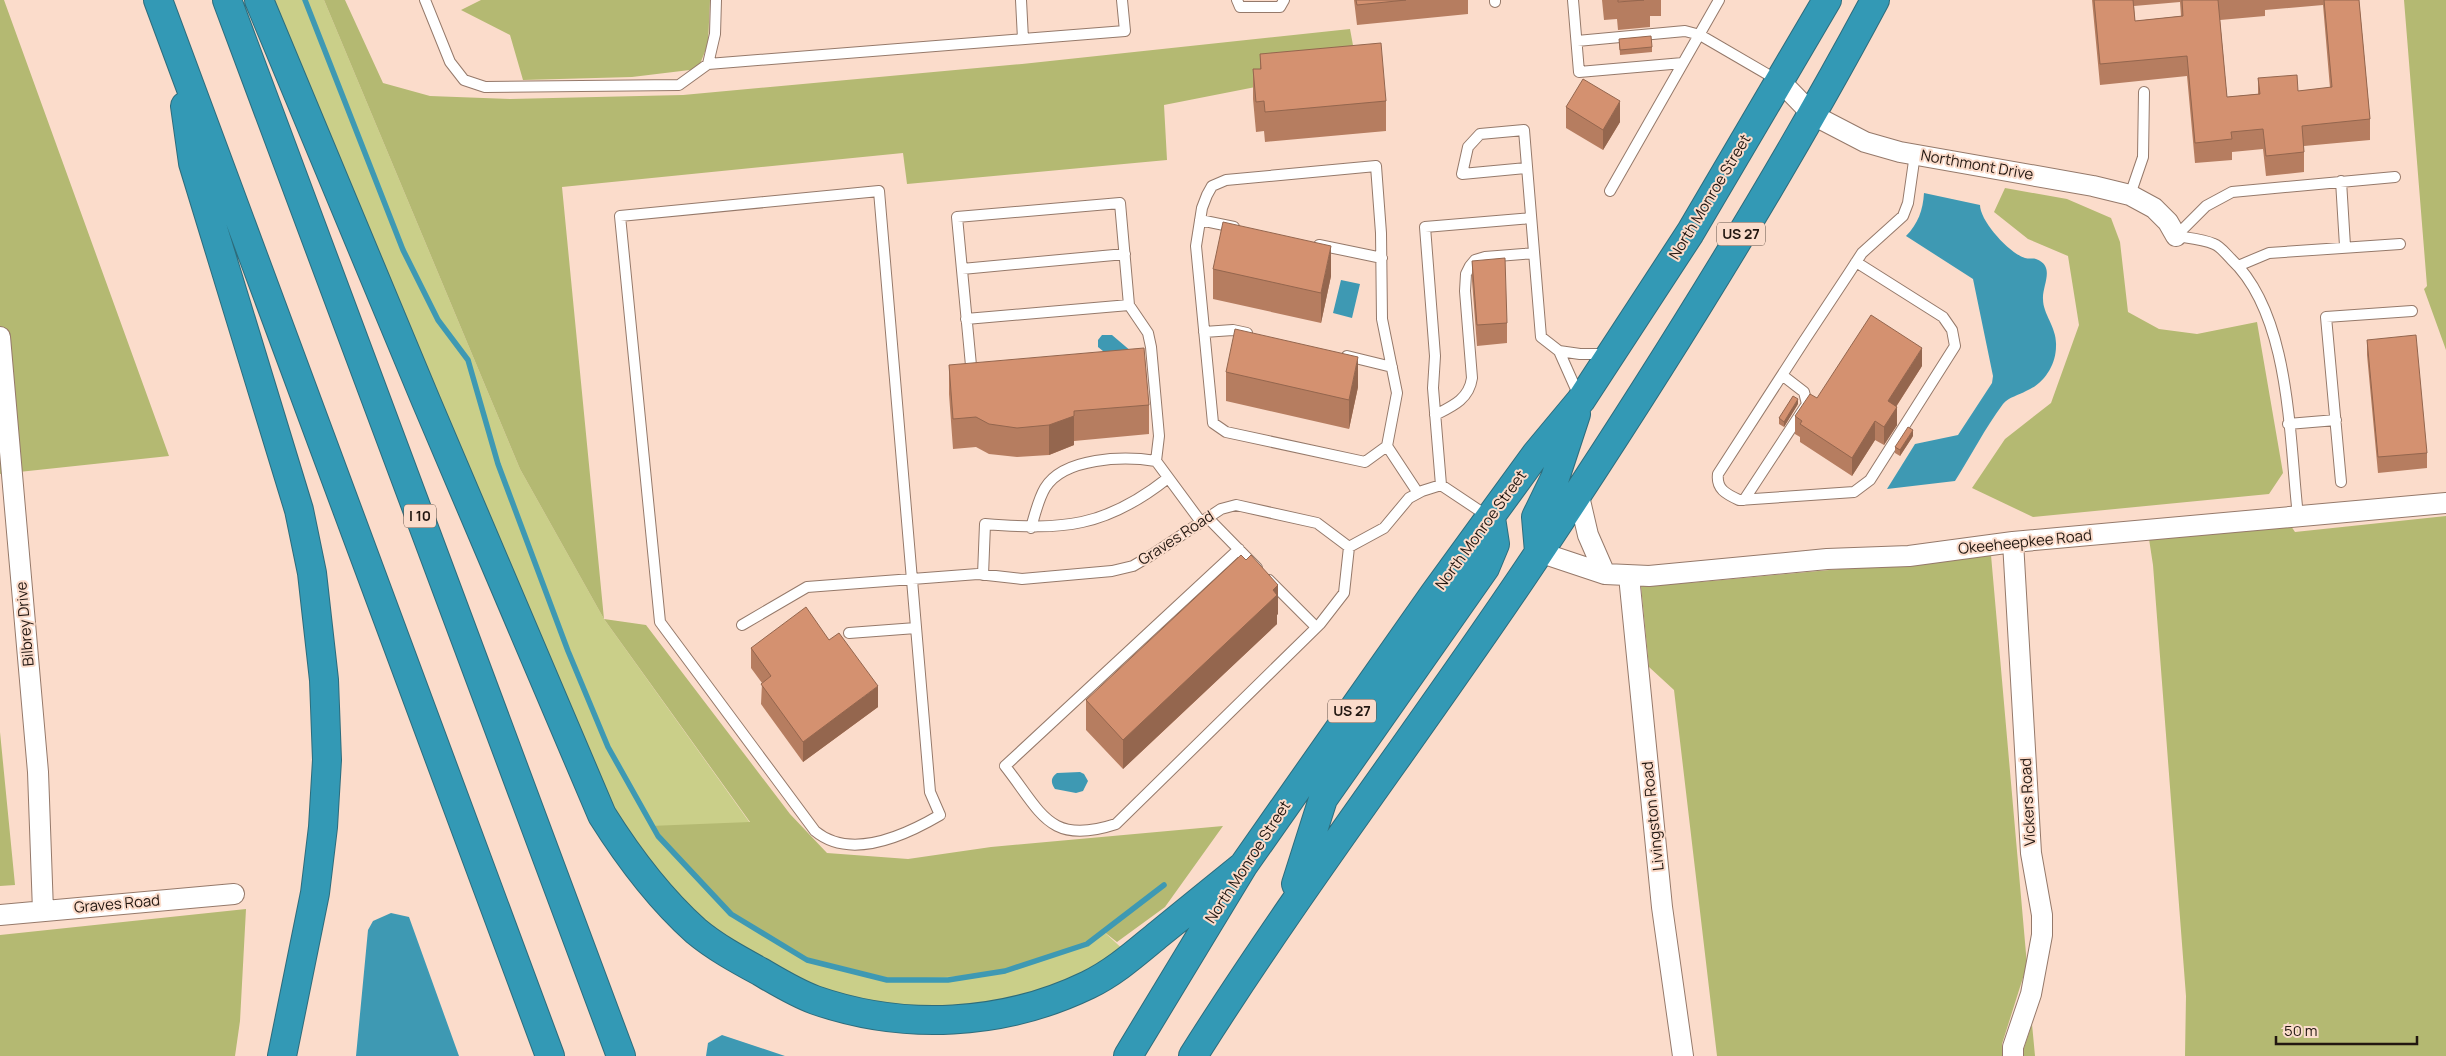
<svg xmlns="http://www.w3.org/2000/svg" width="2446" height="1056" viewBox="0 0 2446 1056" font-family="Manrope,sans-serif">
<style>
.green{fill:#cacf89}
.forest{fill:#b4b972}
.water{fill:#3e99b3}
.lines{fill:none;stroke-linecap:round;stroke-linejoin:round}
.stream{stroke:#3e99b3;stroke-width:5.5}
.lane-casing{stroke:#95796a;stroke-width:12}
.street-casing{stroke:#95796a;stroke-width:22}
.highway-casing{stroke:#2d6c7c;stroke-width:30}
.lane{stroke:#fff;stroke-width:10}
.street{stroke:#fff;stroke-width:20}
.highway{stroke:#3399b5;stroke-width:28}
.wall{fill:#b67d60;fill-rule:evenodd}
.shaded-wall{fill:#94664e}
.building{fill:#d49170;stroke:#94664e}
.labels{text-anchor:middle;stroke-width:4;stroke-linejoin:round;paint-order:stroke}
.shield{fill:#fbdccb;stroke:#635249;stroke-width:1}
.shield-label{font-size:14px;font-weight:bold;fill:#221711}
.street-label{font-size:15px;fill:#221711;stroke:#fbdccb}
</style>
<rect width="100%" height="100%" fill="#fbdccb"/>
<path class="green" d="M 265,0 L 324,0 L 520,469 L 604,619 L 750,823 L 651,827 L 731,914 L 808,960 L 887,980 L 1087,944 L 1103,931 L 1126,952 L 1072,984 L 956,1012 L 847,1002 L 710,933 L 628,844 Z"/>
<path class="forest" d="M 0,0 L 4,0 L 169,456 L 0,474 Z
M 324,0 L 345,0 L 383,83 L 430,96 L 510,99 L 683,95 L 1022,64 L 1350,29 L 1357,67 L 1164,105 L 1167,160 L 907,184 L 903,153 L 562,187 L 604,619 L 646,625 L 790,814 L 827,853 L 908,859 L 991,847 L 1223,826 L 1165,907 L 1117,942 L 1103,931 L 1087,944 L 1005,971 L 981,975 L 887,980 L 807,960 L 731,914 L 658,836 L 650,826 L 750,822 L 604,619 L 520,469 Z
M 481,0 L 710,0 L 708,44 L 698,69 L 632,77 L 523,80 L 510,35 L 461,10 Z
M 2404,0 L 2446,0 L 2446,350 L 2424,289 L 2427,286 Z
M 2005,188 L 2067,199 L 2111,218 L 2120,242 L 2128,312 L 2159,329 L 2197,334 L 2257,322 L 2283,473 L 2269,494 L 2033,517 L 1972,488 L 2005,439 L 2051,403 L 2079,325 L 2068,256 L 2028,239 L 1994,212 Z
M 2446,516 L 2446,1056 L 2185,1056 L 2186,996 L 2153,565 L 2149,539 L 2291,526 L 2295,532 Z
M 1991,555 L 2027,965 L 2002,1044 L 2002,1056 L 1717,1056 L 1674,690 L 1649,667 L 1641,586 L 1700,582 Z
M 0,732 L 15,885 L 0,886 Z
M 246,909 L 240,1021 L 235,1056 L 0,1056 L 0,935 Z
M 2032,1024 L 2035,1056 L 2024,1056 L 2024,1048 Z"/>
<path class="water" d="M 1924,193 L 1980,205 C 1980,221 2009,253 2025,258 C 2028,259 2033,258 2036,259 C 2056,266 2042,286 2043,299 C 2043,315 2057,327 2056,346 C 2056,365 2044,384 2026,391 C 2019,395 2009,397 2003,404 C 1985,428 1971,456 1955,481 L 1887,489 L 1915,444 L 1958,435 L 1992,383 L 1993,376 L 1973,279 L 1906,236 C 1918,224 1923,210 1924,193 Z
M 1341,280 L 1360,284 L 1352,318 L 1333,313 Z
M 1102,335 L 1112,335 L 1132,352 L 1119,364 L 1098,347 L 1098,340 Z
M 1080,772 L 1084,774 L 1088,781 L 1083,791 L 1076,793 L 1055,789 C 1051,783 1050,778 1057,773 Z
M 391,913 L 409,917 L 459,1056 L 356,1056 L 368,930 L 373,921 Z
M 722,1035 L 785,1056 L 706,1056 L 708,1043 Z"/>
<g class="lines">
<path class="stream" d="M 305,0 L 403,250 L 438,320 L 468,360 L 498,464 L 568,651 L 608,747 L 658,836 L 731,914 L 807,960 L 887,980 L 948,980 L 1005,971 L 1087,944 L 1164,885"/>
<defs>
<path id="lane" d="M 425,0 L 450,62 L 464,80 L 485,87 L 679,85 L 708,64 L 715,34 L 716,0
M 1021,0 L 1023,39
M 1237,0 L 1240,7 L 1280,7 L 1284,0
M 1495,0 L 1495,2
M 1573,0 L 1579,72 L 1683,63
M 1577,41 L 1685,31 L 1700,35 L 1779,81
M 708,64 L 1125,31 L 1122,0
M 1376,166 L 1381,233 L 1382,319 L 1397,393 L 1387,446 L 1365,462 L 1226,432 L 1213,423 L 1196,246 L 1202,208 L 1207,195 L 1212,186 L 1226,180 Z
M 1527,168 L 1462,174 L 1468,147 L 1480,134 L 1524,130 L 1541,337 L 1559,351 L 1579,396
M 2341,181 L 2345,246
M 879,191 L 930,792 L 940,815 C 906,835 851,861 815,831 L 660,622 L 620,216 Z
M 1610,191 L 1719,0
M 2130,195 L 2143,157 L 2144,92
M 1200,220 L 1234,227
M 2176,236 C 2188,238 2203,239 2214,244 C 2220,246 2226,254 2231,259 C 2291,315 2289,438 2298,516
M 2176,236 L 2206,206 L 2232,192 L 2395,177
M 1319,245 L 1382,258
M 1856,262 L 1943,317 L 1952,330 L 1955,346 L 1870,480 L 1854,492 L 1739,500 C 1726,494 1716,489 1718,474 L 1804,341 L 1806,338 L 1849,273 L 1862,253 L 1903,216 L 1908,203 L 1915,154
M 2238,266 L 2269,253 L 2400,244
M 962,269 L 1125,254
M 966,319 L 1129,305
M 1204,332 L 1233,330 L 1247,333
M 1559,351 L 1580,354 L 1608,354
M 1347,356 L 1392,367
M 972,376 L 957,217 L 1120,203 L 1129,305 L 1148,333 L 1151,347 L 1159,436 L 1156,461 L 1201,522
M 1435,415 C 1453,406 1469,399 1472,378 L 1465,291 L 1466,274 L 1470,266 L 1475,260 L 1485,257 L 1534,253
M 2288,424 L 2336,420
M 1387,446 L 1418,493
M 2341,482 L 2326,317 L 2412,311
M 1441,485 L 1433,388 L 1435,356 L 1425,227 L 1531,218
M 1744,500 L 1807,404 L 1804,392 L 1782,375
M 1208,518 L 1257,568
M 1031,528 C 1035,514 1038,500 1045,488 C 1064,457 1124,456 1156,461
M 1239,549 L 1005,766 C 1042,813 1049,846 1116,824 L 1320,624 L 1344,593 L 1349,547
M 983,575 L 985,524 C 1063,530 1105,528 1168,478
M 1269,580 L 1316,627
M 742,625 L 807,587 L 978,574 L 1022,579 L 1112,571 L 1133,566 L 1150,556 L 1221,509 L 1236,505 L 1317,523 L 1349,547 L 1384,528 L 1409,498 L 1422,491 L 1441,485 L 1489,517
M 849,633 L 916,628"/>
<path id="street" d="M 1780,81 L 1813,115 L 1865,142 L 1900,152 L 2093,186 L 2130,195 L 2154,208 L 2168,222 L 2176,236
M 0,337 L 38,772 L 43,911
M 1578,492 L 1588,535 L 1605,574
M 1539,552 L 1605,574 L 1649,576 L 1827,559 L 1909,556 L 2013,542 L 2446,503
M 1629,576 L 1662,907 L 1683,1056
M 0,915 L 234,894
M 2013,1056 L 2013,1047 L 2031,994 L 2042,935 L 2042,915 L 2031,853 L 2013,542"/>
<path id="highway" d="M 158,0 L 550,1056
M 227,0 L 621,1056
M 259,0 L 426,401 L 602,815 C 629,858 658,897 696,931 C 715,947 739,960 761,972 C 778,982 796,993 815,1000 C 904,1031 1003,1026 1088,985 C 1115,972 1137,952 1159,934 C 1187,911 1215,889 1243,866
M 185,106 L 193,163 L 299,510 L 312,573 L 324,680 L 327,760 L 323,827 L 315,893 L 282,1056
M 1539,552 L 1536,517 L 1555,478 L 1576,414
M 1296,884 L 1323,799 L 1485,568 L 1495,544 L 1491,518
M 1128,1056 L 1243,866 L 1434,594 L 1536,454 L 1581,400 L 1690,233 L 1827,0
M 1193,1056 C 1302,883 1427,721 1540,551 C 1659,372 1774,189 1875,0"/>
</defs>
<use href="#lane" class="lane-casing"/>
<use href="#street" class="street-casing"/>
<use href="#highway" class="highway-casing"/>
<use href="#lane" class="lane"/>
<use href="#street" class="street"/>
<use href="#highway" class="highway"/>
</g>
<path class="wall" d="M 1354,0 L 1468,0 L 1468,14 L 1357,25 Z
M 1602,0 L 1661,0 L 1661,16 L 1650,16 L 1650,27 L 1618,30 L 1617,19 L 1604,20 Z
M 2092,0 L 2359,0 L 2370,119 L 2370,140 L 2304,146 L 2304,172 L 2266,176 L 2263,149 L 2232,152 L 2232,160 L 2195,163 L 2187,76 L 2100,85 ZM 2180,2 L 2181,16 L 2135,21 L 2134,6 ZM 2323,5 L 2330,88 L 2298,91 L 2258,78 L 2258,94 L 2227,97 L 2220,20 L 2265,16 L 2265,10 Z
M 1619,39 L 1652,47 L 1652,52 L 1620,55 Z
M 1260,54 L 1386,101 L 1386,131 L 1265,142 L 1264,131 L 1256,132 L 1253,99 L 1253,69 L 1260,69 Z
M 1566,107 L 1620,122 L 1603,150 L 1566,128 Z
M 1472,261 L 1507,323 L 1507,343 L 1477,346 L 1472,281 Z
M 1213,269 L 1331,276 L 1321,323 L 1213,299 Z
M 2367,340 L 2427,453 L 2427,468 L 2378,473 L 2367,355 Z
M 949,365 L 1149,405 L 1149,434 L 1074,441 L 1074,445 L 1049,455 L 1017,457 L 989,454 L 976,447 L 953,449 L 949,394 Z
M 1922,366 L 1896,407 L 1897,425 L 1884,445 L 1875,440 L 1852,476 L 1800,442 L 1800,437 L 1795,434 L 1795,416 Z
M 1226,372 L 1358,387 L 1349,429 L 1226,401 Z
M 1798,404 L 1784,427 L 1779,424 L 1779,418 Z
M 1913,436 L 1900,456 L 1895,453 L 1895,447 Z
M 1278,614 L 1277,615 L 1277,624 L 1123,769 L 1086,730 L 1086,700 Z
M 751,648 L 878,707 L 803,762 L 761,704 L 762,683 L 751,668 Z"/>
<path class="shaded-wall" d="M 1620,101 L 1620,122 L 1603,150 L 1603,130 Z
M 1331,246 L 1331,276 L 1321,323 L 1321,293 Z
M 1922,348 L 1922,366 L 1888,419 L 1888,401 Z
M 1358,357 L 1358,387 L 1349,429 L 1349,400 Z
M 1798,399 L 1798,404 L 1784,427 L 1784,422 Z
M 1897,407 L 1897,425 L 1884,445 L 1884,427 Z
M 1074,416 L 1074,445 L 1049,455 L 1049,425 Z
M 1875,421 L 1875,440 L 1852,476 L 1852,458 Z
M 1913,430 L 1913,436 L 1900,456 L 1900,450 Z
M 1278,585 L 1278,614 L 1277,615 L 1277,624 L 1123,769 L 1123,740 Z
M 878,686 L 878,707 L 803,762 L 803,742 Z"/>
<path class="building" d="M 1356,0 L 1406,0 L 1357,5 Z
M 1618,0 L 1644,0 L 1618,2 Z
M 2094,0 L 2133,0 L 2135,21 L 2183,16 L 2182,0 L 2218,0 L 2227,97 L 2260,94 L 2258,78 L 2297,75 L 2298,91 L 2332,87 L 2324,0 L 2359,0 L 2370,119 L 2302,126 L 2304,152 L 2266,156 L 2263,129 L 2231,132 L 2232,139 L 2195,143 L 2187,56 L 2100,64 Z
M 1651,36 L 1652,47 L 1620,50 L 1619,39 Z
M 1381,43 L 1386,101 L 1265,112 L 1264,101 L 1256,102 L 1253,69 L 1261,69 L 1260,54 Z
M 1583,79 L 1620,101 L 1603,130 L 1566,107 Z
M 1223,222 L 1331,246 L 1321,293 L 1213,269 Z
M 1505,258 L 1507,323 L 1477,325 L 1472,261 Z
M 1871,315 L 1922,348 L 1888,401 L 1897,407 L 1884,427 L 1875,421 L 1852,458 L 1800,424 L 1802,421 L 1795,416 L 1810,394 L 1817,398 Z
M 1235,329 L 1358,357 L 1349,400 L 1226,372 Z
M 2416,335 L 2427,453 L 2378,457 L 2367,340 Z
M 1144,348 L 1149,405 L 1074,411 L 1074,416 L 1049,425 L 1017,428 L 989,424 L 976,417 L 953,419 L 949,365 Z
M 1793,396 L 1798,399 L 1784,422 L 1779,418 Z
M 1908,427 L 1913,430 L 1900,450 L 1895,447 Z
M 1241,555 L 1246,560 L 1251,555 L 1278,585 L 1273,590 L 1277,595 L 1123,740 L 1086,700 Z
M 806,607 L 829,640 L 839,633 L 878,686 L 803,742 L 761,684 L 771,676 L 751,648 Z"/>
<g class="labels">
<g class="shield">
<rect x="1717" y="222.5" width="48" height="23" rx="4"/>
<rect x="404" y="504.5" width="32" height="23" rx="4"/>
<rect x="1328" y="699.5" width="48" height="23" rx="4"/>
</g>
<g class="shield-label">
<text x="1741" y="239">US 27</text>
<text x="420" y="521">I 10</text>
<text x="1352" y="716">US 27</text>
</g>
<g class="street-label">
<text transform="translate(1977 165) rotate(10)" y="5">Northmont Drive</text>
<text transform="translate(1710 197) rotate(-59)" y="5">North Monroe Street</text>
<text transform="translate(1481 530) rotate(-54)" y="5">North Monroe Street</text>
<text transform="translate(1176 538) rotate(-33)" y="5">Graves Road</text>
<text transform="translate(2025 542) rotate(-6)" y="5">Okeeheepkee Road</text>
<text transform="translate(25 624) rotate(-95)" y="5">Bilbrey Drive</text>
<text transform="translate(2028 802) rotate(-93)" y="5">Vickers Road</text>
<text transform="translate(1653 816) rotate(-96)" y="5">Livingston Road</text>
<text transform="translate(1248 862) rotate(-57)" y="5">North Monroe Street</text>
<text transform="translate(117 904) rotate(-5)" y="5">Graves Road</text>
</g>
</g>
<path d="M2276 1036v8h141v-8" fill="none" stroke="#221711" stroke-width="2.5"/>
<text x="2284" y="1036" font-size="15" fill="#221711" stroke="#fbdccb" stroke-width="4" paint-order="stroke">50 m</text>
</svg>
